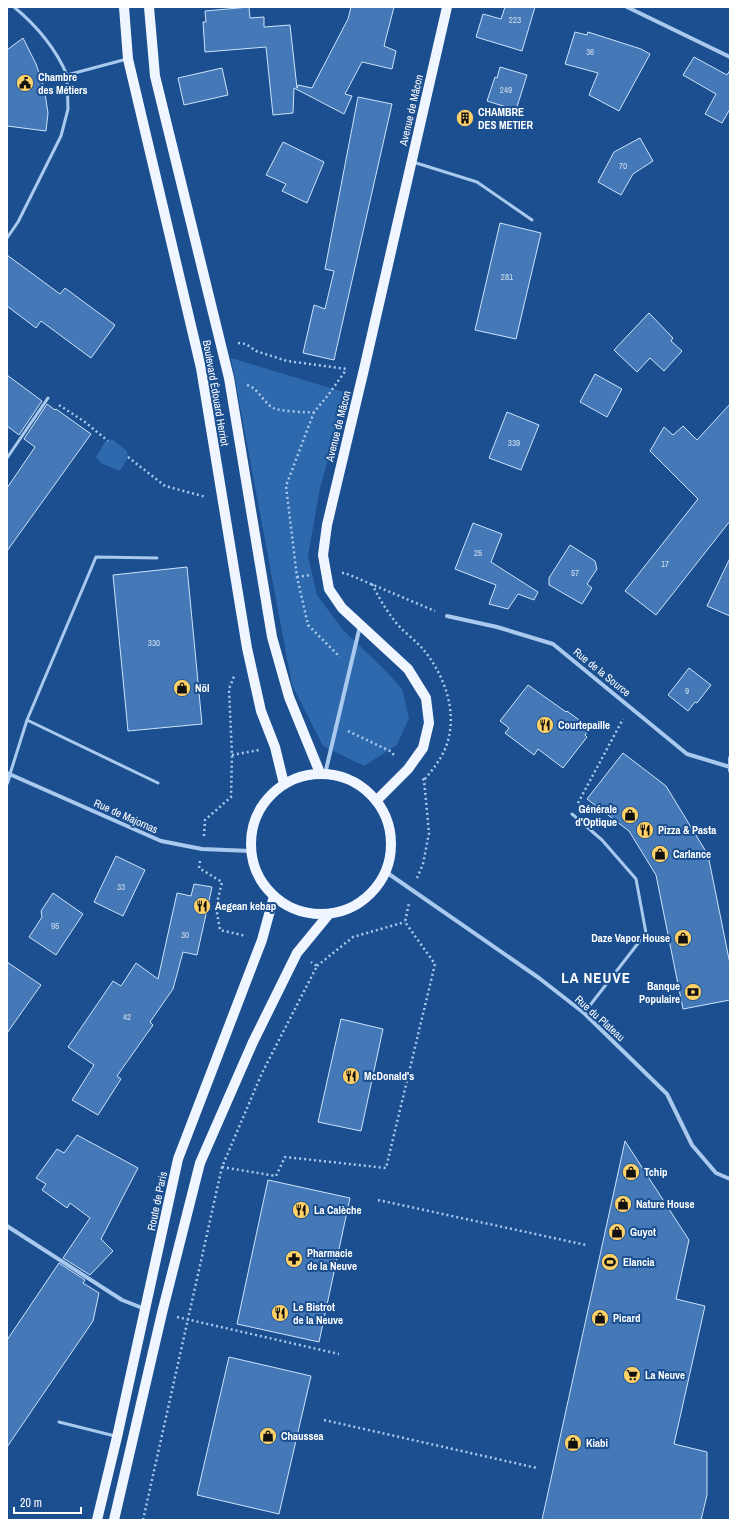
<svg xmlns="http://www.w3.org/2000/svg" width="737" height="1527" viewBox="0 0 737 1527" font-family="'Archivo Narrow',sans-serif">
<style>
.green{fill:#2e69ad}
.building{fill:#4478b7;stroke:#cfe3fa}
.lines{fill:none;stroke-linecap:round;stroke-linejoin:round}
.path{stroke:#a9c9ee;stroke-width:2.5;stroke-dasharray:2 3;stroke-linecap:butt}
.lane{stroke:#a9c9ee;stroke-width:3}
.street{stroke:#a9c9ee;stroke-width:4}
.primary{stroke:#f0f6ff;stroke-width:10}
.labels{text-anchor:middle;stroke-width:4;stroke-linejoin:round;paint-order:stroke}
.number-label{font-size:9px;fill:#d0dded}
.poi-label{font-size:11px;font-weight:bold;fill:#fff;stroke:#1b4f8f;text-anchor:start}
.street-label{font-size:11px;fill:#fff;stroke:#1b4f8f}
.district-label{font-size:15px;font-weight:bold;letter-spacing:1px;fill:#fff;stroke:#1b4f8f}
</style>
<rect width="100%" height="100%" fill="#1b4f8f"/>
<path class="green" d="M 231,358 L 347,393 L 320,488 L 308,556 L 317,595 L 343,630 L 382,667 L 402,689 L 409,718 L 397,745 L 364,766 L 323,746 L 292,685 Z
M 112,439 L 127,451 L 128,457 L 120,471 L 101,463 L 96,457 L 105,442 Z"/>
<path class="building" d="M 249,7 L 250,18 L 264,17 L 264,27 L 290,25 L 297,88 L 298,85 L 312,88 L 348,19 L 351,7 L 394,7 L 384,46 L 396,51 L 392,69 L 362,62 L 345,94 L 352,96 L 344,114 L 294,88 L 293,113 L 273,115 L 266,47 L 205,52 L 203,22 L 206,22 L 205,11 Z
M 505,7 L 535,7 L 522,51 L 476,37 L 483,14 L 501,19 Z
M 575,32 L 587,35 L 588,32 L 641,49 L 650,54 L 619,111 L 589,95 L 598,73 L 565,64 Z
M 23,38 L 36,64 L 44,87 L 48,113 L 46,131 L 7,126 L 7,50 Z
M 694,57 L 727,75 L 730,70 L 730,109 L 722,123 L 705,114 L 716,94 L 683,75 Z
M 500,67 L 527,75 L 516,110 L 487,101 L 495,77 L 497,78 Z
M 222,68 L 228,95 L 184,105 L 178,78 Z
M 358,97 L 392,104 L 334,360 L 303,353 L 314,305 L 325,309 L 334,271 L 325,269 Z
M 640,138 L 653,161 L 633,174 L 621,195 L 598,182 L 614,152 Z
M 283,142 L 324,162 L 307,203 L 282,191 L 286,184 L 266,175 Z
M 500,223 L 541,233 L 516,339 L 475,330 Z
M 7,255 L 60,294 L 65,288 L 115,325 L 91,358 L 41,321 L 36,328 L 7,306 Z
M 649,313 L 673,338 L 671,341 L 682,351 L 664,371 L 650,358 L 637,372 L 614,350 Z
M 595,374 L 622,389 L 607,417 L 580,402 Z
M 7,375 L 42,401 L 19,435 L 7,426 Z
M 47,404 L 55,410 L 56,409 L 91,434 L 7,551 L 7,488 L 35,447 L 24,439 Z
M 730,404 L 730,521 L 656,615 L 625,591 L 698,499 L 650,451 L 664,427 L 673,435 L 683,426 L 697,440 Z
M 507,412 L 539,425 L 521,470 L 489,458 Z
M 473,523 L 502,534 L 491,562 L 538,592 L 534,600 L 518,594 L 508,609 L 489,604 L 496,585 L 455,569 Z
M 570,545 L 595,561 L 597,569 L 587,584 L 592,588 L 582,604 L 549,585 L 549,578 Z
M 730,558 L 730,616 L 707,606 Z
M 187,567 L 202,724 L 128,731 L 113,575 Z
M 689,668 L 711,685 L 697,703 L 695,702 L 688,711 L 668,695 Z
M 528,685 L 566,712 L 567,711 L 590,728 L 585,735 L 587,737 L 563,768 L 538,749 L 534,755 L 505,733 L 509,728 L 500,721 Z
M 623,753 L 666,786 L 708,855 L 730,964 L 730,1000 L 683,1009 L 656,875 L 629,831 L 587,799 Z
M 116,856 L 145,870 L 123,916 L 94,902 Z
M 194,884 L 212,887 L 197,955 L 183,952 L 173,989 L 150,1022 L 153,1025 L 117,1076 L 121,1079 L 98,1115 L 72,1100 L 94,1065 L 68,1047 L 113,981 L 121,986 L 136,963 L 158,979 L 177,893 L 191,896 Z
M 53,893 L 83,914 L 56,955 L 29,937 L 42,917 L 41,911 Z
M 7,962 L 41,985 L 7,1033 Z
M 341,1019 L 383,1029 L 361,1131 L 318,1122 Z
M 77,1135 L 138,1168 L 101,1239 L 113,1251 L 90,1275 L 63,1258 L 90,1218 L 70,1203 L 67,1208 L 42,1190 L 46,1184 L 36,1178 L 57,1149 L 64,1153 Z
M 625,1141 L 689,1240 L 676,1299 L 705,1306 L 674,1444 L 707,1452 L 707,1495 L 701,1520 L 542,1520 Z
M 268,1180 L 350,1198 L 319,1342 L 237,1324 Z
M 59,1263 L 85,1280 L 83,1283 L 99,1293 L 93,1321 L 7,1447 L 7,1340 Z
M 229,1357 L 311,1376 L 279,1514 L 197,1495 Z"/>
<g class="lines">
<path class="path" d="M 238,343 L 246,344 L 256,351 L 287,361 L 347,369
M 247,385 C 259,389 263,402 273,408 C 279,411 308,413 314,412 L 329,394 L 346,370
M 59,405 L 85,422 L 108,441
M 314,412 L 286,486 L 297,577 L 308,625 L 340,657
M 128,457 L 165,486 L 206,497
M 342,573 L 345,573 L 435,611
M 297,577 L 311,575
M 372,584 C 379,598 387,612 398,625 C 405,633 415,640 422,648 C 442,671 456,706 449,736 C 446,753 435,767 424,780
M 348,731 L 390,751 L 396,757
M 232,755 L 259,750
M 578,803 L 623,719
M 204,836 L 205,820 L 231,797 L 232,755 L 229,689 L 235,674
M 200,861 L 199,868 L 222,882 L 216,907 L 220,930 L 246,936
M 417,878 L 423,864 L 429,833 L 424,780 L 421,778
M 317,966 L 353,937 L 405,922
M 222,1167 L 276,1176 L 285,1157 L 386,1168 L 435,964 L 405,922 L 409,903
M 378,1200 L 586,1245
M 177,1317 L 339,1354
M 324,1420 L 537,1468
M 143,1520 L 222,1167 L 262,1073 L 317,966 L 311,962"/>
<path class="lane" d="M 14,7 C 37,26 55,47 67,75
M 413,162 L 477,182 L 532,220
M 7,238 L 18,222 L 61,136 L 68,109 L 67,75 L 127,59
M 7,458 L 48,398
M 27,720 L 158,783
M 10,774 L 27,720 L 96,557 L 157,558
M 572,814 L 602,840 L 636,879 L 646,933 L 584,1013
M 59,1422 L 115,1436"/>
<path class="street" d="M 627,7 L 730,57
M 447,616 L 497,627 L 553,644 L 687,754 L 730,767
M 730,758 L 730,771
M 7,773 L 161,841 L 202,849 L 251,851
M 325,774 L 360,626
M 7,783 L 10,774
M 386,872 L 539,978 L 584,1013 L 667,1094 L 692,1145 L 716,1173 L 730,1179
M 7,1226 L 122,1300 L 145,1309"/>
<path class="primary" d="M 124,7 L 128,59 L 201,368 L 247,648 L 261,711 L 275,747 L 284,784
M 149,7 L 155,76 L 229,378 L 272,637 L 289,697 L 320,773
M251 844a70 70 0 1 1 140 0a70 70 0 1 1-140 0Z
M 376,801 L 408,769 L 423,748 L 429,723 L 426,698 L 408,669 L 342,608 L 329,589 L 323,555 L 327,525 L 365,365 L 447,7
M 97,1520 L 117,1437 L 178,1159 L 262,940 L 274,896
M 114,1520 L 162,1313 L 200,1163 L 253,1042 L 297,953 L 329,914"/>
</g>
<defs>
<symbol id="civic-disc" viewBox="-11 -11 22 22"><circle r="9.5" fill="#ffd166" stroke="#1b4f8f"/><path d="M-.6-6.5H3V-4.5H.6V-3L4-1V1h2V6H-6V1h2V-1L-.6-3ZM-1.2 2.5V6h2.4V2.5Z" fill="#111"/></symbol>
<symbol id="building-disc" viewBox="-11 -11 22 22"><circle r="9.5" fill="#ffd166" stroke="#1b4f8f"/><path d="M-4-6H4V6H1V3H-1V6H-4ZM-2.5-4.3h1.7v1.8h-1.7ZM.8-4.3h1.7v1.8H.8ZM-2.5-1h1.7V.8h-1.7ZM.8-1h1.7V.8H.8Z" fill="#111"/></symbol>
<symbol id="shop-disc" viewBox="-11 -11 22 22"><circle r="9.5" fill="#ffd166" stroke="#1b4f8f"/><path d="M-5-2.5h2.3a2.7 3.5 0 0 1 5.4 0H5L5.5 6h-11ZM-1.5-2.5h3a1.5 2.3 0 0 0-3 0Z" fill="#111"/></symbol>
<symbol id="restaurant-disc" viewBox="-11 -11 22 22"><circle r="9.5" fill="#ffd166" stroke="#1b4f8f"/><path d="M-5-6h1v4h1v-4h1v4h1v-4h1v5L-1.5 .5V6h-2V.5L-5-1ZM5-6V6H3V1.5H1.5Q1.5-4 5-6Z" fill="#111"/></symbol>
<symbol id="bank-disc" viewBox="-11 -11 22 22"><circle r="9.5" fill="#ffd166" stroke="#1b4f8f"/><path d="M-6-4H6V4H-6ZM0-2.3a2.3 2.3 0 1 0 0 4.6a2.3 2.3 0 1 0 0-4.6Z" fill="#111"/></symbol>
<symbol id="pharmacy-disc" viewBox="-11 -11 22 22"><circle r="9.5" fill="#ffd166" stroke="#1b4f8f"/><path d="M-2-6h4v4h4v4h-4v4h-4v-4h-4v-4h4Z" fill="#111"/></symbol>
<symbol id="stadium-disc" viewBox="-11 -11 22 22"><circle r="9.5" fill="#ffd166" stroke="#1b4f8f"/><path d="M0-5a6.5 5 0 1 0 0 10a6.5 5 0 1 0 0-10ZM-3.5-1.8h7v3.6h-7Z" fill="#111"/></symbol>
<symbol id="supermarket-disc" viewBox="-11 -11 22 22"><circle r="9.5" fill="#ffd166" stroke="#1b4f8f"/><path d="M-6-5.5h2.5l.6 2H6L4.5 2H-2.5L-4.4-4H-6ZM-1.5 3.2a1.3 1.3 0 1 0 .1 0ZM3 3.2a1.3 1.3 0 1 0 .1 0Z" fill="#111"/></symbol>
</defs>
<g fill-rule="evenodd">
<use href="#civic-disc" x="15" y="73" width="20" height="20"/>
<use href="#building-disc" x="455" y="108" width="20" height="20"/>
<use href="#shop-disc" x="172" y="678" width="20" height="20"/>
<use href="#restaurant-disc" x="535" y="715" width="20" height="20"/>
<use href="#shop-disc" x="620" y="805" width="20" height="20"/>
<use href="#restaurant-disc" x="635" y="820" width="20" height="20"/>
<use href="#shop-disc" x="650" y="844" width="20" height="20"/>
<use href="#restaurant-disc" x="192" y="896" width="20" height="20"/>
<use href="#shop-disc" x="673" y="928" width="20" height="20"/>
<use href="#bank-disc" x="683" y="982" width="20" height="20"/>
<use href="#restaurant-disc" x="341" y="1066" width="20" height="20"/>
<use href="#shop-disc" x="621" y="1162" width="20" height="20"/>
<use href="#shop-disc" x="613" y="1194" width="20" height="20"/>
<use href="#restaurant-disc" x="291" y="1200" width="20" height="20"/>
<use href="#shop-disc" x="607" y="1222" width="20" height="20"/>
<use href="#pharmacy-disc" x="284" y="1249" width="20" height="20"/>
<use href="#stadium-disc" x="600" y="1252" width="20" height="20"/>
<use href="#restaurant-disc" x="270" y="1303" width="20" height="20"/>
<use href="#shop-disc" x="590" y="1308" width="20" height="20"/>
<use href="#supermarket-disc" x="622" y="1365" width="20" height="20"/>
<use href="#shop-disc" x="258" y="1426" width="20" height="20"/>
<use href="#shop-disc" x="563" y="1433" width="20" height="20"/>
</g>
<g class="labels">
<g class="number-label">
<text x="515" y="23">223</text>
<text x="590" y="55">36</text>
<text x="506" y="93">249</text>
<text x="623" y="169">70</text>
<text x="507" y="280">281</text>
<text x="514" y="446">339</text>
<text x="478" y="556">25</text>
<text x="665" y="567">17</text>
<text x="575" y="576">57</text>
<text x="154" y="646">330</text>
<text x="687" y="694">9</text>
<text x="121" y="890">33</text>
<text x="55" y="929">95</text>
<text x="185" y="938">30</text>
<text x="127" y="1020">42</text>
</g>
<g class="poi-label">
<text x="38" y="81">Chambre<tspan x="38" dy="13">des Métiers</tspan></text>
<text x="478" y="116">CHAMBRE<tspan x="478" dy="13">DES METIER</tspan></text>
<text x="195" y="692">Nöl</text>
<text x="558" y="729">Courtepaille</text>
<text x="617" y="813" text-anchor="end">Générale<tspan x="617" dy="13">d'Optique</tspan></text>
<text x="658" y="834">Pizza &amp; Pasta</text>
<text x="673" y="858">Carlance</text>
<text x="215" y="910">Aegean kebap</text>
<text x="670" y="942" text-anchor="end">Daze Vapor House</text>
<text x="680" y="990" text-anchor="end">Banque<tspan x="680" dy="13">Populaire</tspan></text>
<text x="364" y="1080">McDonald's</text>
<text x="644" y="1176">Tchip</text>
<text x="636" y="1208">Nature House</text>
<text x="314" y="1214">La Calèche</text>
<text x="630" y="1236">Guyot</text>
<text x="307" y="1257">Pharmacie<tspan x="307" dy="13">de la Neuve</tspan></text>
<text x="623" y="1266">Elancia</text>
<text x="293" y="1311">Le Bistrot<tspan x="293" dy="13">de la Neuve</tspan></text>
<text x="613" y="1322">Picard</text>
<text x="645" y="1379">La Neuve</text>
<text x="281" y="1440">Chaussea</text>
<text x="586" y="1447">Kiabi</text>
</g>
<g class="street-label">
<text transform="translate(411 110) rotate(-77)" y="4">Avenue de Mâcon</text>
<text transform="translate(216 393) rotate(80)" y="4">Boulevard Édouard Herriot</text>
<text transform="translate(338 426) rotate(-76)" y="4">Avenue de Mâcon</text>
<text transform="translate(602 672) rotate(39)" y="4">Rue de la Source</text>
<text transform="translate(126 816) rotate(24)" y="4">Rue de Majornas</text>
<text transform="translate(600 1018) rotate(42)" y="4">Rue du Plateau</text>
<text transform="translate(157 1201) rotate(-78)" y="4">Route de Paris</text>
</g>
<g class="district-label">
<text x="596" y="983">LA NEUVE</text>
</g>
</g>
<rect width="737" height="1527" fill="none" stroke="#ffffff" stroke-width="16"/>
<path d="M14 1507v6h67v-6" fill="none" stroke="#ffffff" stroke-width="2"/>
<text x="20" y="1507" font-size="12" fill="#ffffff" stroke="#1b4f8f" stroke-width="3" paint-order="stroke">20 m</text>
</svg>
